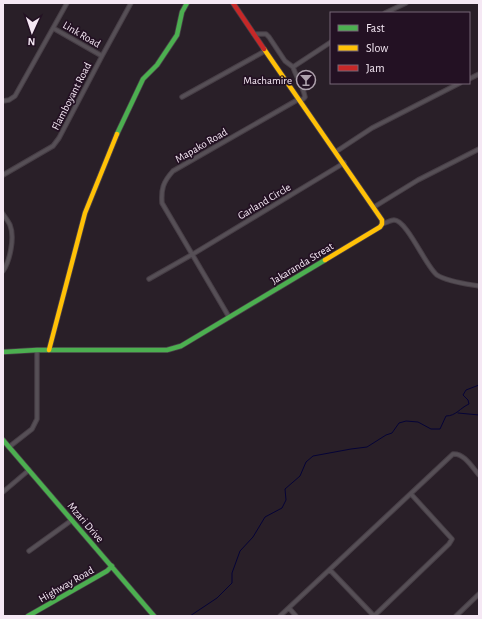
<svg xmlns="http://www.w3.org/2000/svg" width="482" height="619" viewBox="0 0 482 619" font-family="'Alegreya Sans',sans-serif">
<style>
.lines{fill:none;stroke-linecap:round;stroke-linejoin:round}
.stream{stroke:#050337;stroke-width:1}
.street-casing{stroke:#473e46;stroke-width:5.5}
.fast-casing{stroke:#473e46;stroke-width:6}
.slow-casing{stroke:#473e46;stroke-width:6}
.jam-casing{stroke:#473e46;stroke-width:6}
.street{stroke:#564f56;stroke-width:3.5}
.fast{stroke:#4caf50;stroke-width:4.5}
.slow{stroke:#ffc107;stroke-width:4.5}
.jam{stroke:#c62828;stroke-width:4.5}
.labels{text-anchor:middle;stroke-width:3.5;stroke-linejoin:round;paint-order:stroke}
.street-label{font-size:11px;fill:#f5e8f4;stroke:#231123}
.poi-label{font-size:11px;fill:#f5e8f4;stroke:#231123;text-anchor:end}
</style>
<rect width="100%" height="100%" fill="#291f28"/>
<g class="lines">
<path class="stream" d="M 458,413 L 479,415
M 190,616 L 217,598 L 232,583 L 232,573 L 240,551 L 253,537 L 265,517 L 282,508 L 286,500 L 285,489 L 300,476 L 306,462 L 313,456 L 351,449 L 367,447 L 386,435 L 392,433 L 399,423 L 406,421 L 418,422 L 431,429 L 440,429 L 446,416 C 456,416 460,408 469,404 L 468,400 L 463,395 L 466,390 L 479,385"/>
<defs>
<path id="street" d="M 385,13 L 406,3
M 53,28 L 102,56
M 254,34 L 266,34 L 269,37 L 285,61 L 293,67
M 469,79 L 479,74
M 182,97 L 265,51
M 3,101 L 9,100 L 15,96 L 67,3
M 301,101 L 305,97 C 303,86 296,77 293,67 L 331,42
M 337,151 L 372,128 L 460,83
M 3,175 L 53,146 L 59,138 L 102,56 L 131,3
M 374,207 L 418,180 L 479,149
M 3,214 C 5,217 8,221 10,225 C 15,237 10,261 3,271
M 382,224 C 386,223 391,220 394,220 C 407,220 426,267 437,275 C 448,282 467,284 479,286
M 149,279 L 193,254 L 344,163
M 229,317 L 162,203 C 161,189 163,182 173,171 L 299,99
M 9,447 L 32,429 L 37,419 L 37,350
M 3,492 L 29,470
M 29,551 L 72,520
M 330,570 L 374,616
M 289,608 L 296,616
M 280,616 L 453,454 C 464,453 472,467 479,475
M 374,616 L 449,544 L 452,539 L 411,494
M 456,616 L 479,594"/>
<path id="fast" d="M 117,134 L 143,79 L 157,65 L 177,35 L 182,12 L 187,3
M 3,352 L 37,350 L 167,350 L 181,346 L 325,260
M 3,440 L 154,616
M 28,616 L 107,571 L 112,566"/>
<path id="slow" d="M 264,49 L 382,220 L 382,224 L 380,227 L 325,260
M 49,350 L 85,213 L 117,134"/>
<path id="jam" d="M 233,3 L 264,49"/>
</defs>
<use href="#street" class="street-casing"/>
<use href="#fast" class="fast-casing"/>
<use href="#slow" class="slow-casing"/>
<use href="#jam" class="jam-casing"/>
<use href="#street" class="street"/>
<use href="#fast" class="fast"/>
<use href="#slow" class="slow"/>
<use href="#jam" class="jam"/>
</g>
<defs>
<symbol id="bar-ring" viewBox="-11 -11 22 22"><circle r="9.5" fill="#231123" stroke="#aea2ad" stroke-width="1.5"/><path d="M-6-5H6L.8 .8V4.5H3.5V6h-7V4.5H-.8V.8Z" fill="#aea2ad"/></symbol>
</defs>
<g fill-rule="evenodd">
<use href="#bar-ring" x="295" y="69" width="22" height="22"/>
</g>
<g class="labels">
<g class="street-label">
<text transform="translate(82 34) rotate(30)" y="4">Link Road</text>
<text transform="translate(71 96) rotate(-63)" y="4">Flamboyant Road</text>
<text transform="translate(201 145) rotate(-30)" y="4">Mapako Road</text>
<text transform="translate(264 201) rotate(-31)" y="4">Garland Circle</text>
<text transform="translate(302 263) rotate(-31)" y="4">Jakaranda Streat</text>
<text transform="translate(86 522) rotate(49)" y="4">Mzari Drive</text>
<text transform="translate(66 584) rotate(-30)" y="4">Highway Road</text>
</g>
<g class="poi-label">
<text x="292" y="84">Machamire</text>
</g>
</g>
<rect width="482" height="619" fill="none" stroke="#f5e8f4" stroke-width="8"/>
<rect x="330" y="12" width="140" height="72" fill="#231123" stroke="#776777"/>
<rect x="338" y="25" width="20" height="6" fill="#4caf50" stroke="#776777"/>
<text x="366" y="32" font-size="12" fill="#f5e8f4">Fast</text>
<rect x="338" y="45" width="20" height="6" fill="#ffc107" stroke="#776777"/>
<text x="366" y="52" font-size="12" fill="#f5e8f4">Slow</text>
<rect x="338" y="65" width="20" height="6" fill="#c62828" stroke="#776777"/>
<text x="366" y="72" font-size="12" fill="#f5e8f4">Jam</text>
<g transform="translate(32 32) rotate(183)" stroke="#231123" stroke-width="3" paint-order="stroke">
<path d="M0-3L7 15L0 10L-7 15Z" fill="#f5e8f4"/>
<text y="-6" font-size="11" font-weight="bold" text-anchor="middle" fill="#f5e8f4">N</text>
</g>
</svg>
